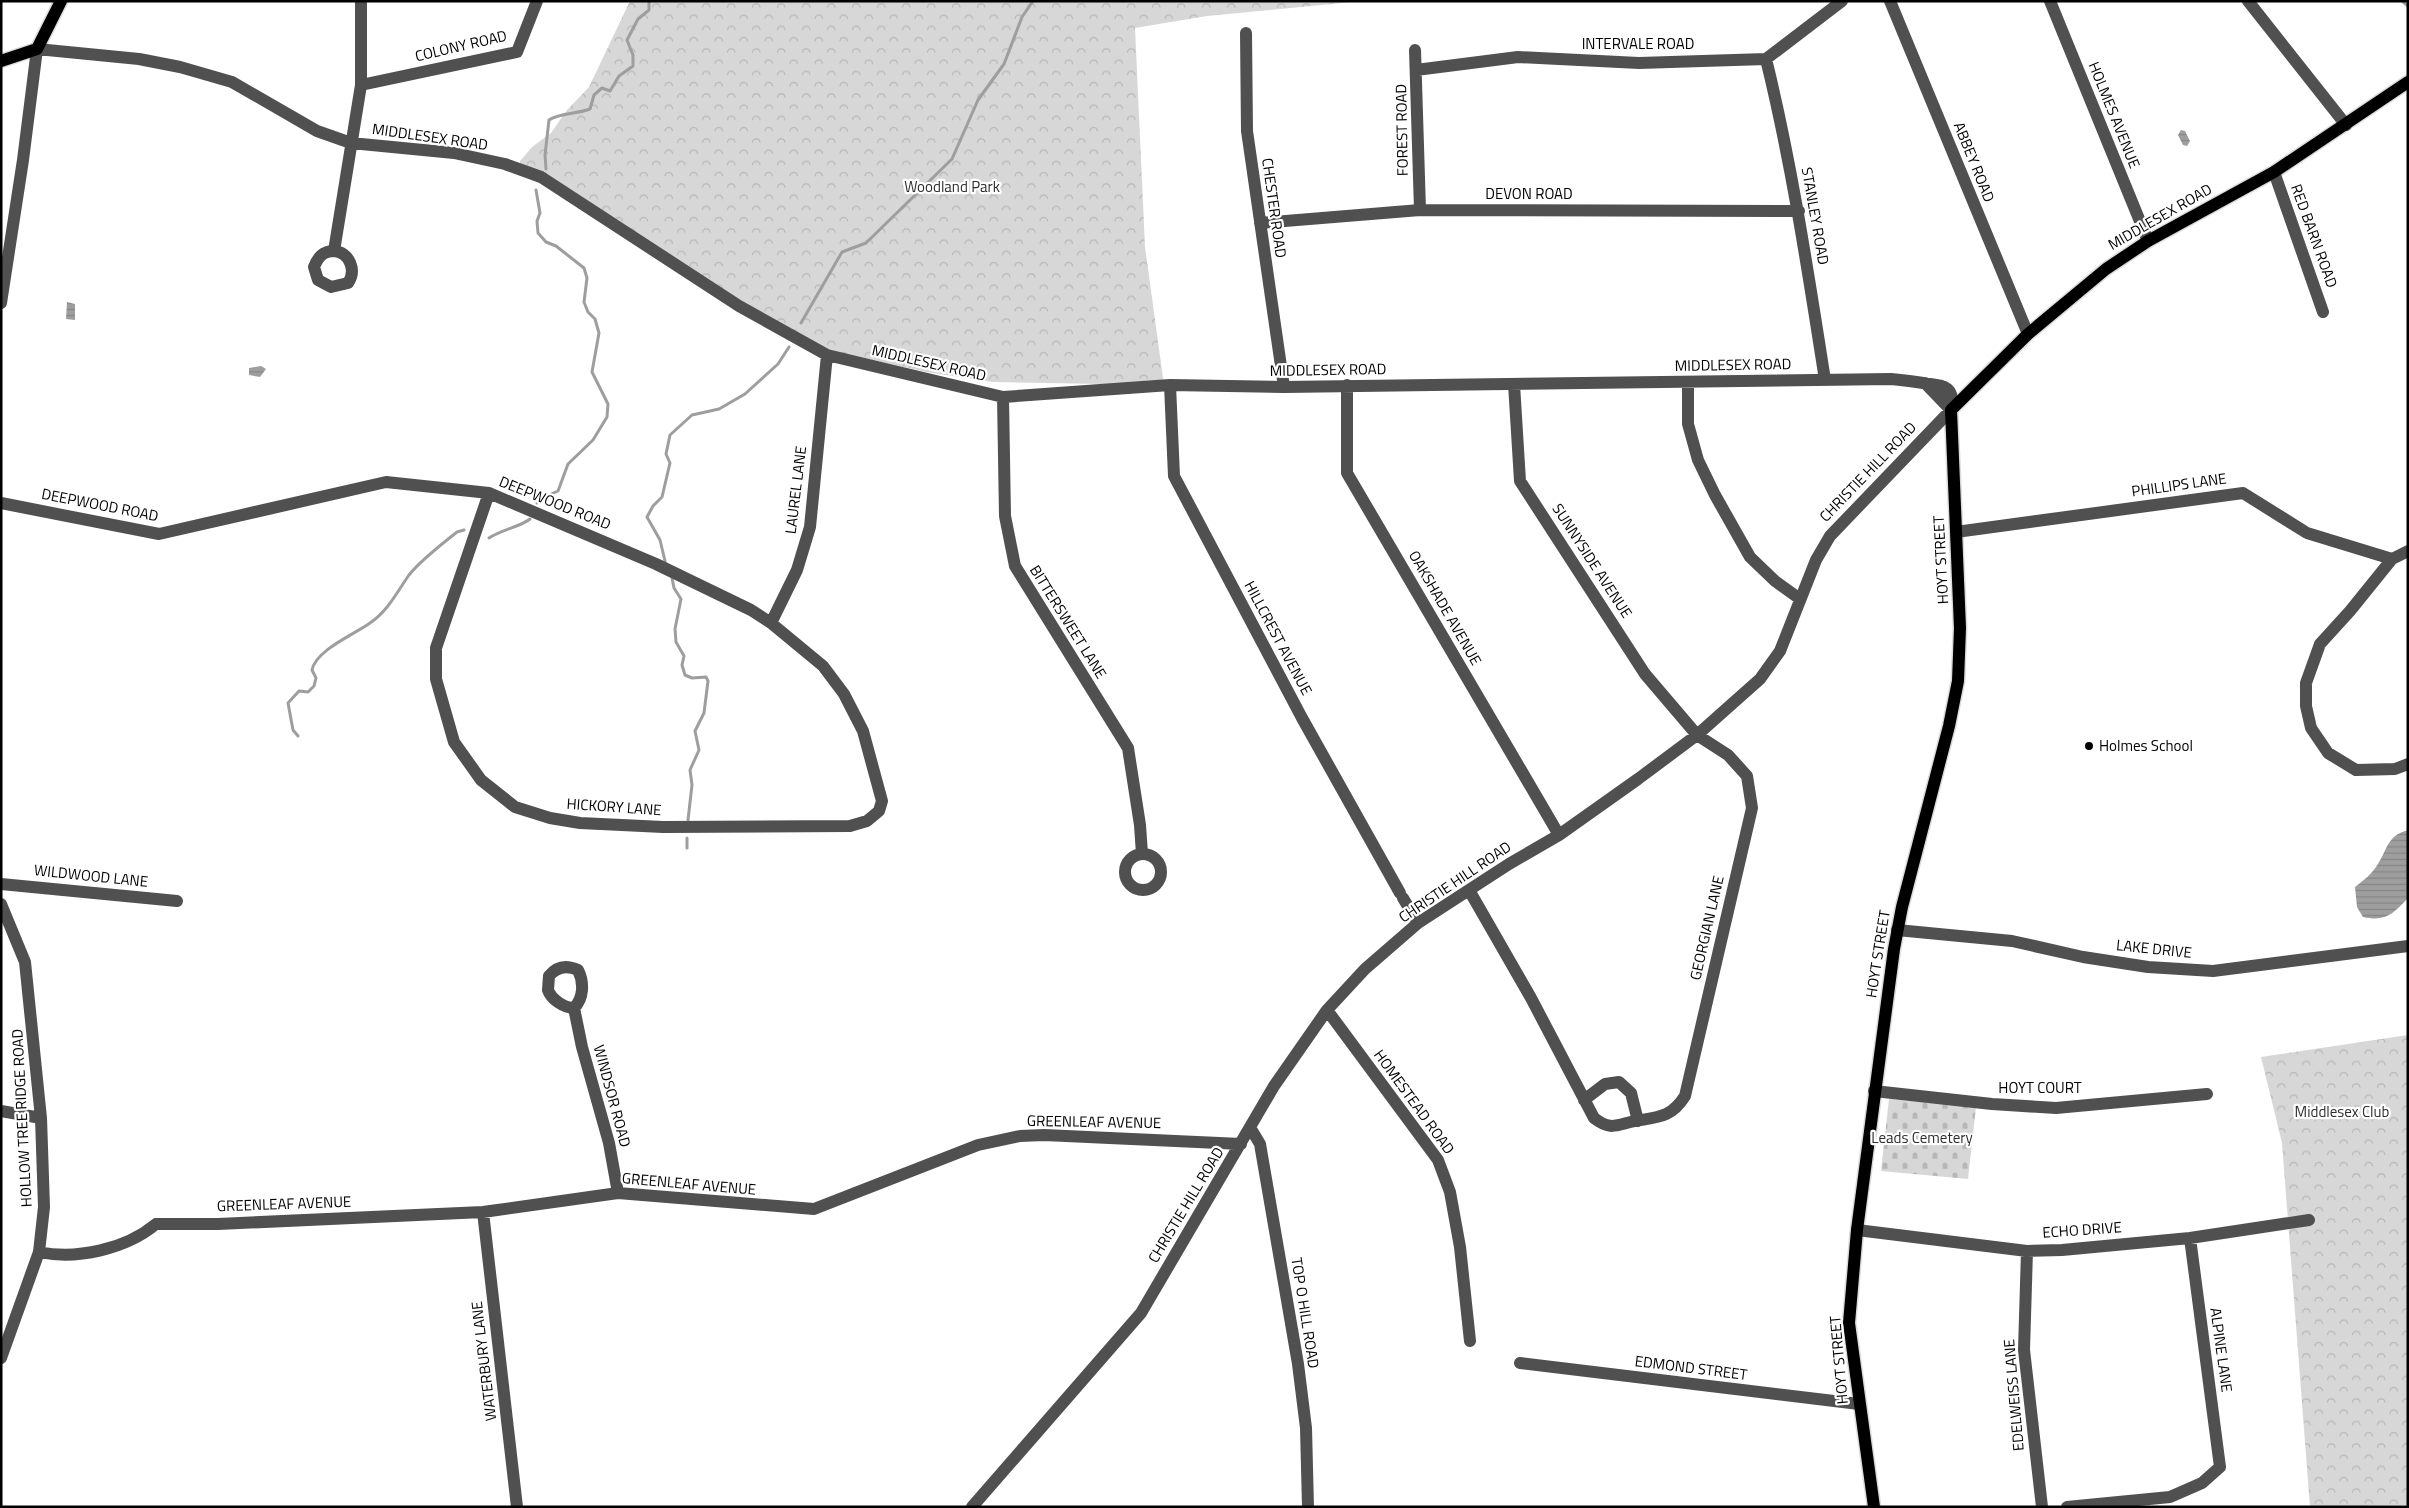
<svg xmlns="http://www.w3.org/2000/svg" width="2409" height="1508" viewBox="0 0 2409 1508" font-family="'Titillium Web',sans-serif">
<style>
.cemetery{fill:url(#cemetery-stones)}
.park{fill:url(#park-crowns)}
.water{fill:url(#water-rules)}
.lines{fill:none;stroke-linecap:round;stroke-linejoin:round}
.stream{stroke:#9e9e9e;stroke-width:3}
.major-casing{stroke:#dbdbdb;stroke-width:15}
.minor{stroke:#505050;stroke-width:12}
.major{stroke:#000;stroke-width:12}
.poi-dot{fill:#000;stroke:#fff;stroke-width:2}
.labels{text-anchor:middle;stroke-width:4.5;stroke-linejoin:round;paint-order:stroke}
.street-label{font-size:15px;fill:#000;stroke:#fff}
.park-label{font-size:15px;fill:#2e2e2e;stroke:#fff}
.poi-label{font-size:15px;fill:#000;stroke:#fff;text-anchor:start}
</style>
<defs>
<pattern id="cemetery-stones" width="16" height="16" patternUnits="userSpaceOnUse" patternTransform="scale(1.25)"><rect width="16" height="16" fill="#d7d7d7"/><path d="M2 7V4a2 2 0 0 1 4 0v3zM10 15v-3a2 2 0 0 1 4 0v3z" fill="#b7b7b7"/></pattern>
<pattern id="park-crowns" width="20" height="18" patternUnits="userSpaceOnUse" patternTransform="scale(1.25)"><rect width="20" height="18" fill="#d7d7d7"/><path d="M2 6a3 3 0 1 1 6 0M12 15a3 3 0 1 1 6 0" fill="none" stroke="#b7b7b7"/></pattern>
<pattern id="water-rules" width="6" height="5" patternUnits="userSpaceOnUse" patternTransform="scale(1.25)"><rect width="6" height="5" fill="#9e9e9e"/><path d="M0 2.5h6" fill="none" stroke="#868686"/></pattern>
</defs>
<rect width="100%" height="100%" fill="#fff"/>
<path class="cemetery" d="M 1889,1099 L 1976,1107 L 1968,1179 L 1881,1171 Z"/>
<path class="park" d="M 630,1 L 1363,1 L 1207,16 L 1135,28 L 1145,247 L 1164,385 L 993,382 L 926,372 L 829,350 L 733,305 L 520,170 L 520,161 L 532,147 L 551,133 L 567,110 L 589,87 Z
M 2408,1035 L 2408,1505 L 2310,1507 L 2282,1143 L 2261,1057 Z"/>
<path class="water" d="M 2181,130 L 2185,131 L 2190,141 L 2187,146 L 2183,145 L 2178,135 Z
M 67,302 L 75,304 L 75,320 L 66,319 Z
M 261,366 L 266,369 L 260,377 L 249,375 L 249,368 Z
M 2408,830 L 2408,898 C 2393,914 2386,922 2363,917 L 2357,907 L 2355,887 C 2364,880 2372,874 2378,864 C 2388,848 2387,836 2408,830 Z"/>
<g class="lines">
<path class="stream" d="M 2402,1 L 2408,6
M 546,169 L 545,155 L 549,120 C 558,113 578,114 590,109 L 594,95 L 602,88 L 610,91 L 619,76 L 633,66 L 633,55 L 627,40 L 638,19 L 649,10 L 649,1
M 536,190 L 540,213 L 537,221 L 538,233 L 546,242 L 556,246 L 584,268 L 587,278 L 584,302 L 588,312 L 595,319 L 599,333 L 592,372 L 608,404 L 607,417 L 593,440 L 568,464 L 558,491 L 540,499 L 537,503
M 801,323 L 842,252 L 866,243 L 952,159 L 978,100 L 1004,64 L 1022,17 L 1033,1
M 489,538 C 501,530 522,526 530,519
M 665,561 L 660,540 L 647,517 L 653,506 L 662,497 L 670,463 L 666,454 L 670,435 L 692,415 L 719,409 L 745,394 L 778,364 L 789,347
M 672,578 L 674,588 L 681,599 L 675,629 L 676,642 L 684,656 L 682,665 L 685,675 L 692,678 L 706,677 L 708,681 L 704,713 L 695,731 L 699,750 L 690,770 L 692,785 L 688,820
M 298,736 L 293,730 L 288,703 L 299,691 L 308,692 L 314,686 L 316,678 L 312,670 C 316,650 355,634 370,623 C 388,611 397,592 409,575 C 419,562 443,543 457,532 L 464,530
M 687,838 L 687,848"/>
<defs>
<path id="major" d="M 1,61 L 37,49 L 61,1
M 1874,1507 L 1849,1323 L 1857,1230 L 1894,949 L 1902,907 L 1949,726 L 1958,681 L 1960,628 L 1951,410 L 2028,334 L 2106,269 L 2148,241 L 2274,172 L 2408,82"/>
</defs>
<use href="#major" class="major-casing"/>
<path class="minor" d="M 1890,1 L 2028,334
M 2050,1 L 2148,241
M 2248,1 L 2346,125
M 1246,33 L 1247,131 L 1284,387
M 1415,50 L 1420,210
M 1766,59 C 1792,165 1808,272 1825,380
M 1416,70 L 1518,57 L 1639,63 L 1766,59 L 1842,1
M 361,85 L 517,52 L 537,1
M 2274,172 L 2323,312
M 1260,223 L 1420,210 L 1799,211
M 334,251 C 323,251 318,257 314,267 L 318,280 L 331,287 L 348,283 C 357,270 349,252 334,251 L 361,85 L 361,1
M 1,303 L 23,160 L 37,49 L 139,59 L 180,67 L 232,82 L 317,131 L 351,143 L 454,153 L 505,164 L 541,177 L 739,306 L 827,355 L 1003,397 L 1170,385 L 1284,387 L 1891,379 C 1902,380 1912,381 1923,383 C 1942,386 1956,384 1951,410
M 1688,382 L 1688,424 L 1698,460 L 1715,495 L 1750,557 L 1775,581 L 1800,599
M 1925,383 L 1951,410
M 1170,385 L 1174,476 L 1302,718 L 1400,893
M 1347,385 L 1347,473 L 1559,835
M 1003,397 L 1005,516 L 1015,566 L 1128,748 L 1140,825 L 1142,854
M 1,503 L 159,534 L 386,482 L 489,493 L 656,564 L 751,610 L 771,623 L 823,666 L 844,694 L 863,731 L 882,801 L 879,811 L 867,821 L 850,826 L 663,827 L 580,823 L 550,818 L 515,807 L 481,780 L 454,742 L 436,679 L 436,648 L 489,493
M 1956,532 L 2243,493 L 2307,533 L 2392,559 L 2408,551
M 2392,559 L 2350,611 L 2320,644 L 2306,683 L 2306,706 L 2311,728 L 2328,753 L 2356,770 L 2395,769 L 2408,764
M 771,623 L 797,570 L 810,527 L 827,355
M1125 872a18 18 0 1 1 36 0a18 18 0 1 1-36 0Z
M 1,884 L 177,901
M 1469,890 L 1531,998 L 1594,1118 C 1611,1131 1616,1125 1635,1121 C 1658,1117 1671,1118 1685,1096 L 1752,808 L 1747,776 L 1728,755 L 1697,735 L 1645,674 L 1520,481 L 1514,384
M 1403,898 L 1418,923
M 1,904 L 25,962 L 41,1118 L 44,1207 L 39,1252 L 1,1358
M 1897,930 L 2012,941 L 2083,957 L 2148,967 L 2213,971 L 2408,946
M 574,1008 C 584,998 584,982 578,970 C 567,965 557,966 549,976 L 548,990 C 551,999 564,1008 574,1008 L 582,1047 L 609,1143 L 618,1193
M 1327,1010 L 1438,1160 L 1450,1192 L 1460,1247 L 1470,1341
M 1874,1091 L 1992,1104 L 2056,1108 L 2207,1094
M 1584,1100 L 1605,1084 L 1619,1082 L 1631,1093 L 1638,1121
M 1,1111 L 41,1118
M 1251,1129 L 1260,1144 L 1298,1364 L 1306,1428 L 1308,1507
M 483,1212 L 517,1507
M 1857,1230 L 2027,1251 L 2062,1250 L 2190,1238 L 2309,1220
M 2027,1251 L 2024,1350 L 2042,1507
M 39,1252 C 77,1260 126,1249 156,1224 L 218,1224 L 483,1212 L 618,1193 L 814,1209 L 978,1145 L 1020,1136 L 1044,1135 L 1241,1144
M 1520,1363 L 1859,1404
M 972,1507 L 1141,1313 L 1274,1086 L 1327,1010 L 1365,969 L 1418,923 L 1509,864 L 1559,835 L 1638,779 L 1697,735 L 1760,679 L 1780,651 L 1816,560 L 1830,536 L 1951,410
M 2067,1507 L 2170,1497 L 2202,1483 L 2220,1467 L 2190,1238"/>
<use href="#major" class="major"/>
</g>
<circle class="poi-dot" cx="2089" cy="746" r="5"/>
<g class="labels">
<g class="street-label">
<text x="1638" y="49">INTERVALE ROAD</text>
<text transform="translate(461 46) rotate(-13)" y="5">COLONY ROAD</text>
<text transform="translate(2114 115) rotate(68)" y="5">HOLMES AVENUE</text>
<text transform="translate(1402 130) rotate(-91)" y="5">FOREST ROAD</text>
<text transform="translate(430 137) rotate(8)" y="5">MIDDLESEX ROAD</text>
<text transform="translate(1974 162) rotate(68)" y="5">ABBEY ROAD</text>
<text x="1529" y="199">DEVON ROAD</text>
<text transform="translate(1274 208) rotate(82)" y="5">CHESTER ROAD</text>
<text transform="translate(1815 216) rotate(80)" y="5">STANLEY ROAD</text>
<text transform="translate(2160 217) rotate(-30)" y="5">MIDDLESEX ROAD</text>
<text transform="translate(2314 236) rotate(70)" y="5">RED BARN ROAD</text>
<text transform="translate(929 363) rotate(13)" y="5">MIDDLESEX ROAD</text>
<text transform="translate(1733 365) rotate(-1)" y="5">MIDDLESEX ROAD</text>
<text transform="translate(1328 370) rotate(-1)" y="5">MIDDLESEX ROAD</text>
<text transform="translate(1868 472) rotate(-46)" y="5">CHRISTIE HILL ROAD</text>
<text transform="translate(2179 485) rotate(-8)" y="5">PHILLIPS LANE</text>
<text transform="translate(796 490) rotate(-83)" y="5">LAUREL LANE</text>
<text transform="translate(555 503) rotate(22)" y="5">DEEPWOOD ROAD</text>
<text transform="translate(100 505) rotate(11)" y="5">DEEPWOOD ROAD</text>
<text transform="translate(1941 560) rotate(-93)" y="5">HOYT STREET</text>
<text transform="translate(1592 561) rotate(57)" y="5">SUNNYSIDE AVENUE</text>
<text transform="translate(1445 608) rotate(60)" y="5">OAKSHADE AVENUE</text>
<text transform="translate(1068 622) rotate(58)" y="5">BITTERSWEET LANE</text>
<text transform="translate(1278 638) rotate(62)" y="5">HILLCREST AVENUE</text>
<text transform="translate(614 807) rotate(4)" y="5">HICKORY LANE</text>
<text transform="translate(91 876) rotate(6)" y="5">WILDWOOD LANE</text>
<text transform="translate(1455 882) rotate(-34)" y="5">CHRISTIE HILL ROAD</text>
<text transform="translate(1707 928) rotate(-77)" y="5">GEORGIAN LANE</text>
<text transform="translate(2154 949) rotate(6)" y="5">LAKE DRIVE</text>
<text transform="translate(1878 954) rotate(-81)" y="5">HOYT STREET</text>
<text x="2040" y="1093">HOYT COURT</text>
<text transform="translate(612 1096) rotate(75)" y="5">WINDSOR ROAD</text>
<text transform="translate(1414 1102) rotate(54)" y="5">HOMESTEAD ROAD</text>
<text transform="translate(22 1118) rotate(-93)" y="5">HOLLOW TREE RIDGE ROAD</text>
<text transform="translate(1094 1122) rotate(1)" y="5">GREENLEAF AVENUE</text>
<text transform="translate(689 1184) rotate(5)" y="5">GREENLEAF AVENUE</text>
<text transform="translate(284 1204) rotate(-2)" y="5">GREENLEAF AVENUE</text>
<text transform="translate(1186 1205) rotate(-59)" y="5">CHRISTIE HILL ROAD</text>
<text transform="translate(2082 1230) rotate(-4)" y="5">ECHO DRIVE</text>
<text transform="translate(1305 1313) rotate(81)" y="5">TOP O HILL ROAD</text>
<text transform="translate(2221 1350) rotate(82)" y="5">ALPINE LANE</text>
<text transform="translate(1839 1360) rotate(-95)" y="5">HOYT STREET</text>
<text transform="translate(484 1361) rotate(-97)" y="5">WATERBURY LANE</text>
<text transform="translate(1691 1368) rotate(7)" y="5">EDMOND STREET</text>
<text transform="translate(2014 1395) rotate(-95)" y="5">EDELWEISS LANE</text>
</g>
<g class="park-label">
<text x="952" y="192">Woodland Park</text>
<text x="2342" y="1117">Middlesex Club</text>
<text x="1922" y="1143">Leads Cemetery</text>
</g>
<g class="poi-label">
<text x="2099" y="751">Holmes School</text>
</g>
</g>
<rect width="2409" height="1508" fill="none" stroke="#000000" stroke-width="5"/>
</svg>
